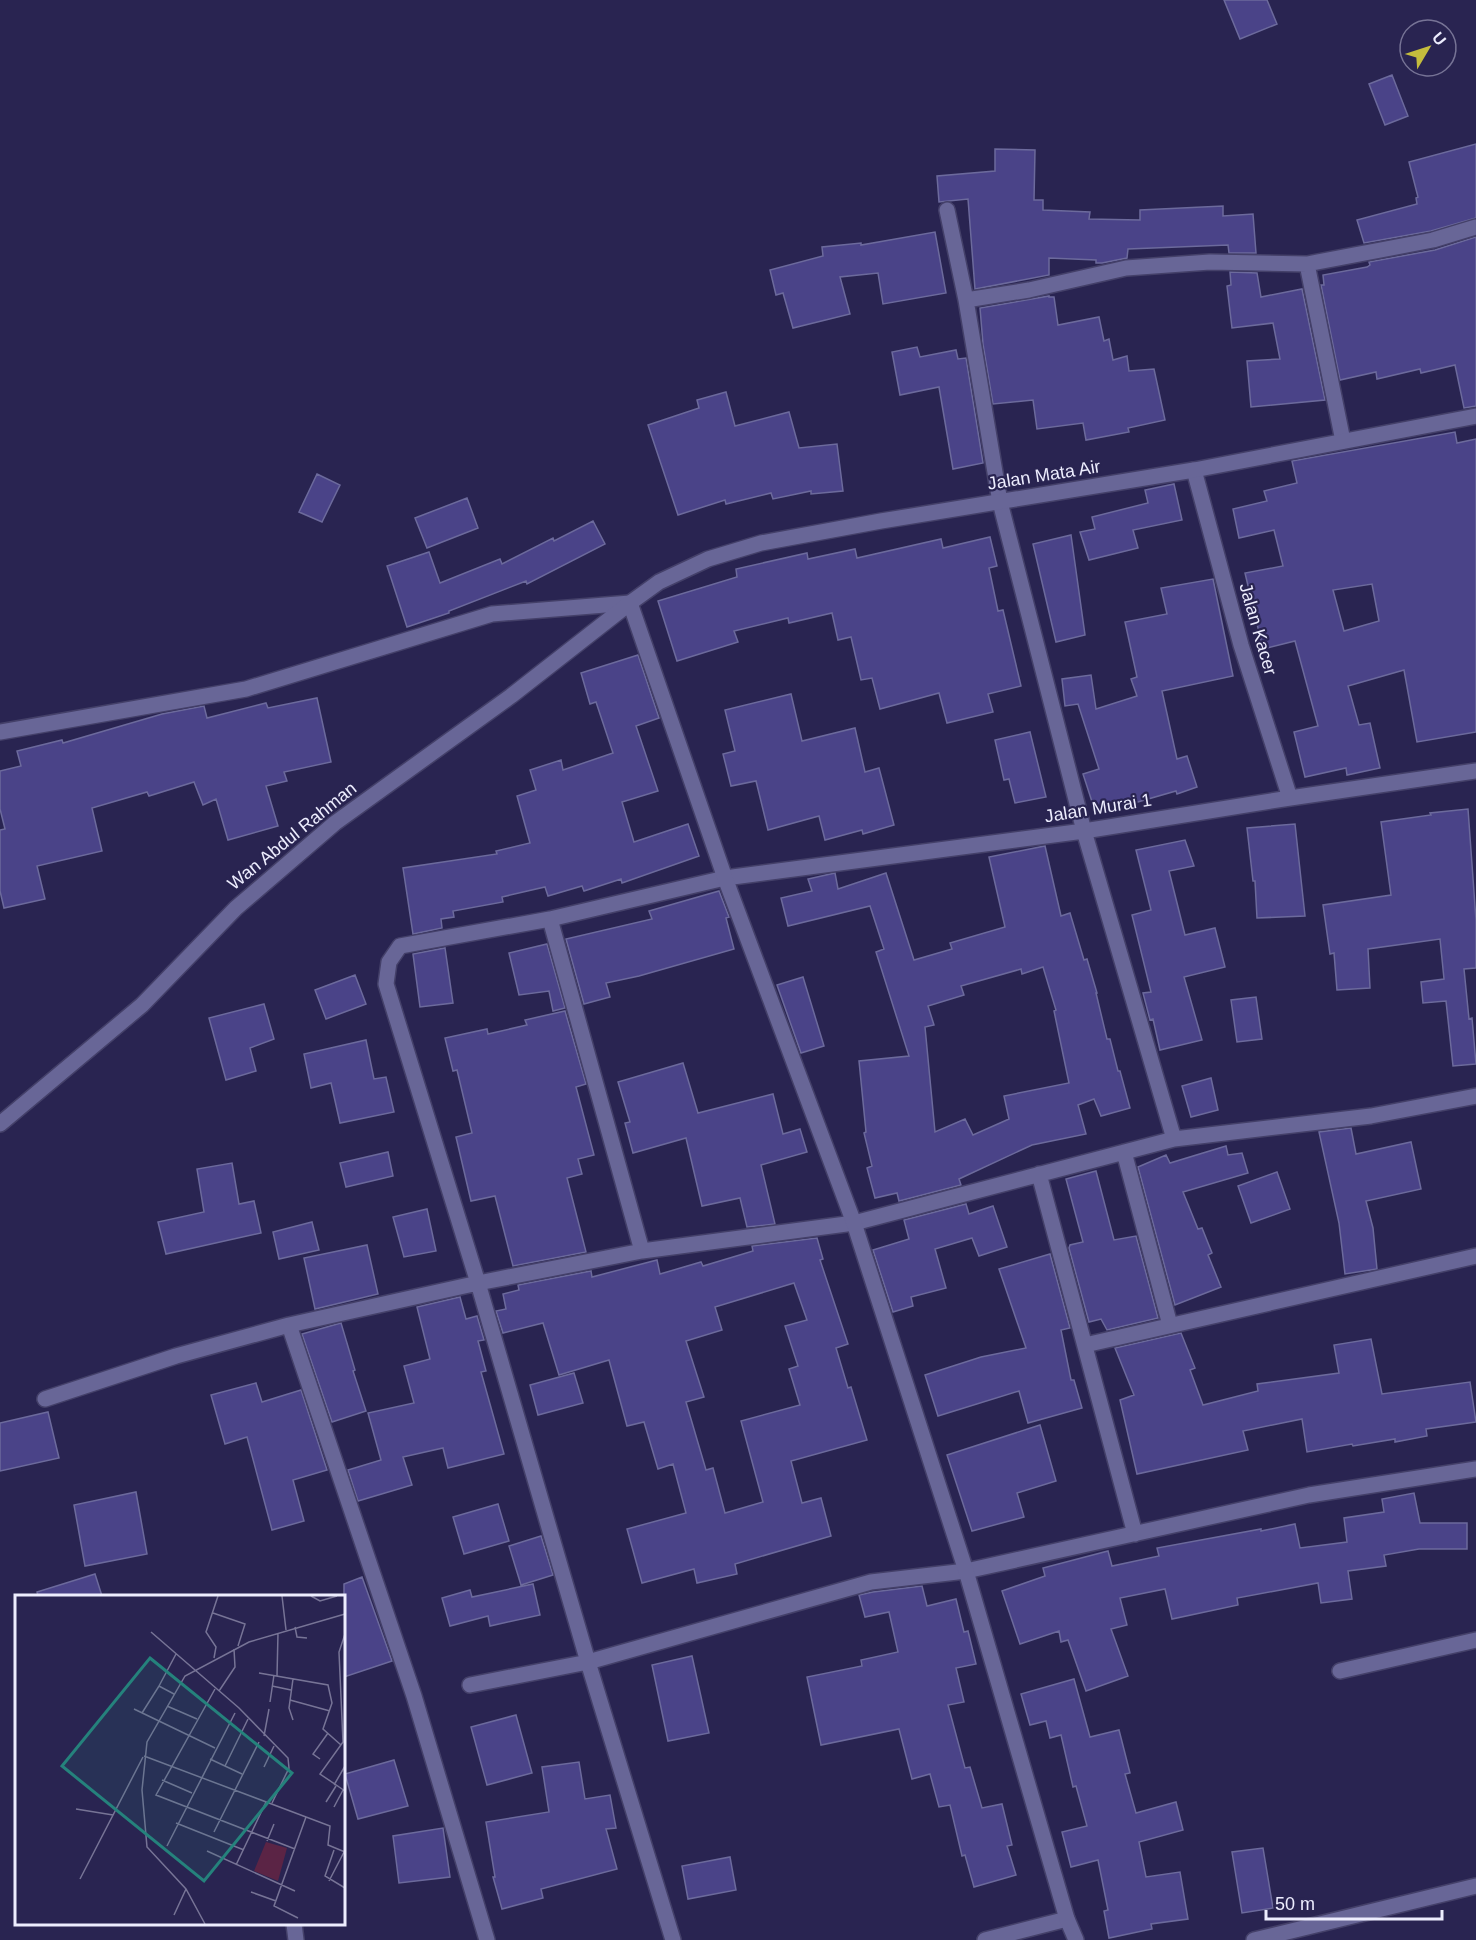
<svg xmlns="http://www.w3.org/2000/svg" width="1476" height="1940" viewBox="0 0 1476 1940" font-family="Helvetica,sans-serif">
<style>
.building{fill:#4a4388;stroke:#6c6a9c;stroke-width:1.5;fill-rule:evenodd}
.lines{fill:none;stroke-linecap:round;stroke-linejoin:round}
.minor-casing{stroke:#444069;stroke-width:18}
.tertiary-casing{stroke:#444069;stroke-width:18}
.minor{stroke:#686697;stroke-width:15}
.tertiary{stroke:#686697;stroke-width:15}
.labels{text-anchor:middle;stroke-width:4.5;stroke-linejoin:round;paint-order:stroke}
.street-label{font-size:18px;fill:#ededfe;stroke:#292451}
.inset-road{fill:none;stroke:#777496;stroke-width:1.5}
.view{fill:#25827c;fill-opacity:0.15;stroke:#25827c;stroke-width:3}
.inset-edge{fill:none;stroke:#ededfe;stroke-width:3}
</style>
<rect width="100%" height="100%" fill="#292451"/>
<path class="building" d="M 1224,0 L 1267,0 L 1277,24 L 1240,39 Z
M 1392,75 L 1408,116 L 1385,125 L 1369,84 Z
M 1476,144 L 1476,218 L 1431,231 L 1364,243 L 1357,220 L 1417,204 L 1416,198 L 1418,197 L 1409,162 Z
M 995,149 L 1035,150 L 1034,200 L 1043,200 L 1043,210 L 1090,212 L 1089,219 L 1140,220 L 1140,210 L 1223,206 L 1223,216 L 1253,214 L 1256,253 L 1229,253 L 1228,245 L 1128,249 L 1127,258 L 1102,263 L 1096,263 L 1096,260 L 1049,258 L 1049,275 L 975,289 L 968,199 L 939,202 L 937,176 L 995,171 Z
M 935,232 L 946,293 L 883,304 L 878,273 L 840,277 L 850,314 L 793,328 L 783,293 L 776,295 L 770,270 L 823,256 L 822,247 L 861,243 L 861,245 Z
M 1476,237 L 1476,406 L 1464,408 L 1455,365 L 1421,373 L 1420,369 L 1377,379 L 1376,372 L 1340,380 L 1321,285 L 1324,285 L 1323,275 L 1367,267 L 1370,265 L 1369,262 L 1435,250 Z
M 1230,272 L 1257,273 L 1261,297 L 1302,289 L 1325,400 L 1251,407 L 1247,361 L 1280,359 L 1273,323 L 1232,328 L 1227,286 L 1231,285 Z
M 1049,296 L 1049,297 L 1054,297 L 1058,325 L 1099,317 L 1104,341 L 1109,339 L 1113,360 L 1127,356 L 1129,371 L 1154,369 L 1165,420 L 1128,428 L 1129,432 L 1086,440 L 1083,423 L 1037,429 L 1033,400 L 993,404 L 983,344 L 980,308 Z
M 917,347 L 920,357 L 956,350 L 958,359 L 966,358 L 983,463 L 953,469 L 939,387 L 900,395 L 892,352 Z
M 726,392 L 735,426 L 789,412 L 799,448 L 837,444 L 843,491 L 811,494 L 811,491 L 773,499 L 771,493 L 726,504 L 725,500 L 678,515 L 648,425 L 699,408 L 697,400 Z
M 1455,432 L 1457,443 L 1476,439 L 1476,732 L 1417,742 L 1404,670 L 1348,686 L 1359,725 L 1370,723 L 1380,768 L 1347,775 L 1346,768 L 1305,777 L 1294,732 L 1318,726 L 1295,641 L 1263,649 L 1245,573 L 1283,566 L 1274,530 L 1239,538 L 1233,509 L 1267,501 L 1264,491 L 1297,483 L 1292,461 ZM 1372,584 L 1379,621 L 1344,631 L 1333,590 Z
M 317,474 L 340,485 L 322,522 L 299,512 Z
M 1174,484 L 1182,520 L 1133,530 L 1138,548 L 1089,560 L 1080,532 L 1095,529 L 1092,517 L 1148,503 L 1145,490 Z
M 467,498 L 478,528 L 427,548 L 415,518 Z
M 593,521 L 605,544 L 527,584 L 526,581 L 449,611 L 449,613 L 407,627 L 387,566 L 429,552 L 440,583 L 500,559 L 502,564 L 553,538 L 554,541 Z
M 1071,535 L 1085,635 L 1056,642 L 1033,544 Z
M 990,537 L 997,566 L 989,568 L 998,611 L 1003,610 L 1021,686 L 988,694 L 993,712 L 947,723 L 939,693 L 880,709 L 872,678 L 861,680 L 851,637 L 838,640 L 832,613 L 789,623 L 788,618 L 734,631 L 738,642 L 677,661 L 658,601 L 737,577 L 736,569 L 807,553 L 808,559 L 855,549 L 857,558 L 941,539 L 943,548 Z
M 1213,579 L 1233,676 L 1162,691 L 1177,759 L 1187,756 L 1197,787 L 1177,794 L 1176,791 L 1096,814 L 1083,774 L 1099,769 L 1078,704 L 1065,706 L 1062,679 L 1091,675 L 1096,709 L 1137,696 L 1131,679 L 1137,677 L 1125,622 L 1167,614 L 1161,588 Z
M 638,655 L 659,718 L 636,726 L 658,791 L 622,802 L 634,842 L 688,824 L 699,856 L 622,883 L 621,879 L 584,891 L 582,886 L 548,896 L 545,887 L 502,897 L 503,902 L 453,911 L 454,917 L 441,919 L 442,928 L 413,934 L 403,868 L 497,854 L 496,851 L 530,843 L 517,796 L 536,790 L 530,770 L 561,760 L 563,770 L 613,753 L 596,702 L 590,704 L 581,673 Z
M 791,694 L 802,741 L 855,728 L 865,772 L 879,768 L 894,825 L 863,834 L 862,830 L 825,840 L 819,816 L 768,830 L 756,781 L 731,786 L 723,754 L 735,751 L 725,710 Z
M 317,698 L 331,762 L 284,772 L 287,781 L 266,786 L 278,826 L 228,840 L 216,799 L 203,805 L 194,782 L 149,796 L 147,792 L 92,808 L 102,851 L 37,866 L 45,899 L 4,908 L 0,891 L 0,830 L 5,829 L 0,809 L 0,771 L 21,766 L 17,751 L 62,740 L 63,743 L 162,714 L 204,706 L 207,718 L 266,703 L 268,708 Z
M 1030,732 L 1046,797 L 1015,803 L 1009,779 L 1004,780 L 995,740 Z
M 1468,809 L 1476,920 L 1476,968 L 1464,969 L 1469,1019 L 1472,1018 L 1476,1064 L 1453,1066 L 1446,1001 L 1423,1003 L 1421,982 L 1444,979 L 1440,939 L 1368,949 L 1370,988 L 1337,990 L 1334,953 L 1330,954 L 1323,905 L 1391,895 L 1381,822 L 1431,815 L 1430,813 Z
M 1295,824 L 1305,916 L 1257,918 L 1255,881 L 1253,881 L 1247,828 Z
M 1185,840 L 1194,866 L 1169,871 L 1185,935 L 1215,928 L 1225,967 L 1184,977 L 1202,1040 L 1160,1050 L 1153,1019 L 1150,1020 L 1143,993 L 1151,992 L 1132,915 L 1151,910 L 1136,850 Z
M 1045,846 L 1061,916 L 1070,913 L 1084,960 L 1087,959 L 1097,993 L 1096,993 L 1107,1039 L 1110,1039 L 1118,1071 L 1120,1071 L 1130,1108 L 1101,1116 L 1094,1099 L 1078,1105 L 1086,1134 L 1032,1145 L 959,1179 L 961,1185 L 899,1201 L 897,1193 L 875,1198 L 867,1168 L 872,1166 L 864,1133 L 866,1132 L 859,1061 L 909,1056 L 876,952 L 884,949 L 870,906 L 788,926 L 781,898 L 812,891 L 808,879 L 835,873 L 838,889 L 886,873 L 914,960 L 952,949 L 950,943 L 1005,927 L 989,857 ZM 1043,967 L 1056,1010 L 1054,1011 L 1069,1083 L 1004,1096 L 1009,1119 L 973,1135 L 965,1119 L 935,1132 L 925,1027 L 934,1025 L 928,1006 L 964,995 L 961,986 L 1021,969 L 1022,974 Z
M 719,891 L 729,917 L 726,918 L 734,949 L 639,976 L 606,983 L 610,997 L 584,1004 L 566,939 L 652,919 L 649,911 Z
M 547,944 L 565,1008 L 553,1011 L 549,991 L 519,995 L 509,953 Z
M 445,948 L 453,1003 L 420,1007 L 413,954 Z
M 355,975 L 366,1004 L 326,1019 L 315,990 Z
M 803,977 L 824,1046 L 801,1053 L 777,985 Z
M 1256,997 L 1262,1039 L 1237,1042 L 1231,1000 Z
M 264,1004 L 274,1039 L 250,1048 L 256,1071 L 226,1080 L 209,1018 Z
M 565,1011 L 586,1084 L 576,1087 L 594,1155 L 578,1159 L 582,1174 L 567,1178 L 586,1252 L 513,1266 L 495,1196 L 471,1201 L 456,1137 L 472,1133 L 457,1070 L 453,1071 L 445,1038 L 487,1029 L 488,1034 L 527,1025 L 525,1020 Z
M 366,1040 L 374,1079 L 386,1077 L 394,1112 L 340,1123 L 331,1083 L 311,1088 L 304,1054 Z
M 683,1063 L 698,1113 L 773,1094 L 783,1134 L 800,1129 L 807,1152 L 761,1165 L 775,1224 L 747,1227 L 740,1198 L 702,1206 L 686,1138 L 633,1153 L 625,1123 L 630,1122 L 618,1082 Z
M 1211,1078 L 1218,1110 L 1191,1117 L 1182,1086 Z
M 1351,1128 L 1356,1154 L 1411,1142 L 1421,1189 L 1366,1201 L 1373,1228 L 1377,1269 L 1345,1274 L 1339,1223 L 1319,1132 Z
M 1226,1146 L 1228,1155 L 1242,1153 L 1248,1173 L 1183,1192 L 1198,1229 L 1202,1228 L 1212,1253 L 1208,1255 L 1221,1287 L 1175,1305 L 1138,1167 L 1166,1155 L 1170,1163 Z
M 388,1152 L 393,1176 L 346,1187 L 340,1163 Z
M 232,1163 L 239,1204 L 254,1201 L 261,1233 L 166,1254 L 158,1222 L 204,1212 L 197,1169 Z
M 1096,1171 L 1114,1240 L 1136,1236 L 1158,1318 L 1107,1330 L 1101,1319 L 1089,1322 L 1069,1248 L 1070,1245 L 1083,1242 L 1066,1179 Z
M 1277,1172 L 1290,1209 L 1251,1223 L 1238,1186 Z
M 966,1204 L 969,1214 L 993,1206 L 1007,1247 L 979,1256 L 972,1238 L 935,1249 L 946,1288 L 911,1297 L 913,1306 L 893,1312 L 873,1250 L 909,1239 L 904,1220 Z
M 427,1209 L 436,1251 L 404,1257 L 393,1217 Z
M 312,1222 L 319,1250 L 279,1259 L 273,1232 Z
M 817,1238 L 823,1259 L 820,1260 L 848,1344 L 836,1348 L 848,1388 L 851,1387 L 867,1440 L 791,1461 L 802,1503 L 821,1498 L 831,1536 L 735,1564 L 737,1574 L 697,1583 L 694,1569 L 642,1583 L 627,1529 L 686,1513 L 673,1464 L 658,1469 L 644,1422 L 627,1426 L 609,1360 L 559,1375 L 543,1323 L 503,1333 L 496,1311 L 506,1309 L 503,1294 L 519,1290 L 518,1285 L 591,1271 L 592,1277 L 657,1260 L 660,1274 L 701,1262 L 703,1266 L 753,1251 L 752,1246 ZM 794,1283 L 807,1320 L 785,1326 L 798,1366 L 789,1369 L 800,1405 L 741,1421 L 763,1502 L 725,1513 L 713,1468 L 706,1470 L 686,1402 L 704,1397 L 686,1341 L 722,1330 L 715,1307 Z
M 367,1245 L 378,1294 L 315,1309 L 304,1258 Z
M 1050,1254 L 1070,1328 L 1061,1330 L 1071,1380 L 1074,1380 L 1082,1408 L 1028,1423 L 1019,1391 L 938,1416 L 925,1375 L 981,1357 L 1026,1348 L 999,1269 Z
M 460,1297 L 466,1319 L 477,1316 L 484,1340 L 478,1341 L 486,1371 L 481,1372 L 504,1454 L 448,1468 L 443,1448 L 403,1457 L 412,1485 L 358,1501 L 348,1470 L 381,1460 L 368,1413 L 414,1403 L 404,1366 L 430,1359 L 417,1307 Z
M 341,1323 L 355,1370 L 353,1371 L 366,1411 L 332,1422 L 302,1334 Z
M 1181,1333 L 1195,1368 L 1190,1370 L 1203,1405 L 1258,1391 L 1257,1384 L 1339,1373 L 1334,1345 L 1371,1339 L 1382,1394 L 1470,1382 L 1476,1422 L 1426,1429 L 1427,1436 L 1395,1442 L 1395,1439 L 1353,1446 L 1352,1444 L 1307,1452 L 1302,1419 L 1243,1431 L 1248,1450 L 1137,1474 L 1120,1400 L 1134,1395 L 1115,1348 Z
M 574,1373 L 583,1403 L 538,1415 L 530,1385 Z
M 256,1383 L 262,1402 L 301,1390 L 327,1470 L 293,1480 L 304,1521 L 272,1530 L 247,1437 L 225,1444 L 211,1395 Z
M 48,1412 L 59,1458 L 0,1471 L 0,1423 Z
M 1040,1425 L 1056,1481 L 1017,1493 L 1024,1517 L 972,1531 L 947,1455 Z
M 136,1492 L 147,1554 L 85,1566 L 74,1505 Z
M 1414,1493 L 1420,1523 L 1467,1523 L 1467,1549 L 1419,1549 L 1384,1555 L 1386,1566 L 1348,1571 L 1352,1599 L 1321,1603 L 1318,1583 L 1237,1598 L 1238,1605 L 1172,1619 L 1165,1589 L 1120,1598 L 1127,1625 L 1111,1629 L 1128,1676 L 1086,1691 L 1068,1640 L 1061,1642 L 1059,1631 L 1020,1644 L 1002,1591 L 1045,1576 L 1043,1568 L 1108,1551 L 1112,1566 L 1159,1556 L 1157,1548 L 1261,1529 L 1261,1531 L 1295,1524 L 1300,1548 L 1347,1542 L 1344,1518 L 1384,1512 L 1382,1499 Z
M 498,1504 L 509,1541 L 464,1554 L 453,1517 Z
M 541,1536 L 553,1575 L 521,1585 L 509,1546 Z
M 95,1574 L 102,1596 L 38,1596 L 37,1592 Z
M 362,1577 L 392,1661 L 344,1677 L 344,1584 Z
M 533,1584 L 540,1615 L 490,1626 L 488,1616 L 450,1626 L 442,1598 L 470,1590 L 472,1597 Z
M 922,1586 L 927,1606 L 956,1599 L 964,1632 L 968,1631 L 976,1664 L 956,1668 L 964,1702 L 948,1705 L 965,1768 L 970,1767 L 982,1808 L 1002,1804 L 1012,1845 L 1007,1846 L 1016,1875 L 974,1887 L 965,1855 L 962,1856 L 950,1805 L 939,1807 L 930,1774 L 912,1779 L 899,1729 L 821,1745 L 807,1677 L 862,1666 L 861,1660 L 898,1652 L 889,1612 L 865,1617 L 859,1595 L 873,1592 Z
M 692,1656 L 709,1733 L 668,1741 L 652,1665 Z
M 1074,1679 L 1090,1737 L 1119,1730 L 1130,1773 L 1125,1774 L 1136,1813 L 1176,1802 L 1183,1830 L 1139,1842 L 1146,1877 L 1180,1872 L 1188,1919 L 1151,1924 L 1152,1929 L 1109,1938 L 1104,1911 L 1108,1910 L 1098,1860 L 1071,1867 L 1062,1832 L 1087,1826 L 1076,1786 L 1073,1787 L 1061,1735 L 1050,1738 L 1046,1721 L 1030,1725 L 1021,1694 Z
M 516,1715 L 532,1773 L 487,1785 L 471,1727 Z
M 394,1760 L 408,1806 L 358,1819 L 345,1774 Z
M 579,1762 L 585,1799 L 610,1795 L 616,1828 L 606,1829 L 617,1869 L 541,1889 L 543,1898 L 502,1909 L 493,1877 L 495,1877 L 486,1822 L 549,1812 L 542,1767 Z
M 443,1828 L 450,1877 L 399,1883 L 393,1836 Z
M 1263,1848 L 1273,1908 L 1242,1913 L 1232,1852 Z
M 730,1857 L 736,1890 L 688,1899 L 682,1866 Z"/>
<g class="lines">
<defs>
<path id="minor" d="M 947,210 L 966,300 L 1000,502 L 1084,831 L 1174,1139
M 1307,264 L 1433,240 L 1476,227
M 966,300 L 1029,290 L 1126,268 L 1210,262 L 1307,264 L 1343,441
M 1194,470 L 1241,645 L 1290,798
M 0,732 L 246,689 L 492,614 L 630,603
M 550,919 L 642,1251
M 1124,1152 L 1170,1325
M 1039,1174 L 1135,1534
M 289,1325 L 414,1696 L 487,1940
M 1085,1345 L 1476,1256
M 45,1399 L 176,1356 L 289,1325 L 478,1283 L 642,1251 L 854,1223 L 1174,1139 L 1371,1116 L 1476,1096
M 1340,1671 L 1476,1640
M 470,1685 L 588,1662 L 871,1582 L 966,1571 L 1309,1495 L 1476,1469
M 294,1924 L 296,1940
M 673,1940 L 588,1662 L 478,1283 L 386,984 L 389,962 L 400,946 L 550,919 L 725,878 L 1084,831 L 1290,798 L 1476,771
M 985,1940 L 1067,1919
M 1254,1940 L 1476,1886"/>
<path id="tertiary" d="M 630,603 L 725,878 L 854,1223 L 966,1571 L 1067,1919 L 1076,1940
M 0,1124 L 142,1005 L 236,908 L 335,823 L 511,696 L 630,603 L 659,582 L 708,559 L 761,543 L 881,521 L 1194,470 L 1476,416"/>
</defs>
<use href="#minor" class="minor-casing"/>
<use href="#tertiary" class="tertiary-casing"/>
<use href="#minor" class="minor"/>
<use href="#tertiary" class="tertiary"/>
</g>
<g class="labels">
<g class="street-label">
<text transform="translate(1044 475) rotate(-9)" y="6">Jalan Mata Air</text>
<text transform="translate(1258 629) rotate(74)" y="6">Jalan Kacer</text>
<text transform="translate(1098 808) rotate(-9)" y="6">Jalan Murai 1</text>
<text transform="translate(292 836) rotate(-39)" y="6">Wan Abdul Rahman</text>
</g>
</g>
<g transform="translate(15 1595)">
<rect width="330" height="330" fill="#292451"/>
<path d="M 251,247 L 272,253 L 263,286 L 239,276 Z" fill="#5b2445"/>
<path class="inset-road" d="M 267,1 L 271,35M 296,1 L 305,6 L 322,1M 198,18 L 230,29 L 223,51M 280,32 L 282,42 L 292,43M 136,37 L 224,113 L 273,163 L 274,173 L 257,208M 330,39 L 324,57 L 328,147 L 305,179 L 330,196M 199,63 L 201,52 L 191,37 L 203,1M 244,78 L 313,90 L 317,108 L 308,134 L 326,150M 262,81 L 263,38M 278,84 L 274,113 L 278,125M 144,91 L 161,59M 257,91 L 276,95M 200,94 L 141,200 L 280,254M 204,96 L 220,72 L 219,54M 275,105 L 315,116M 255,107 L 259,80M 152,111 L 182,124M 119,114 L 200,153M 127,118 L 144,91 L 159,99M 249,141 L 254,114M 129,161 L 315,231 L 313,250 L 330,257M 195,164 L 227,179M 305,164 L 298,159 L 313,138M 210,171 L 233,124M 249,172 L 259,151M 147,185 L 177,198M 319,190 L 330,171M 311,207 L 321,191M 319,212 L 328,195M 61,214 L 98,220M 161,228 L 229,255M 199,237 L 244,147M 252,246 L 259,229M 152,251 L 220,118M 319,255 L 310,281 L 330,293M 192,256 L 280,296M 221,270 L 251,207M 65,284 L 128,162M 314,286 L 329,257M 236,297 L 261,306M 159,320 L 171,294M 283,323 L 259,311 L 291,222M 190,329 L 171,294 L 132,252 L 127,195 L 132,147 L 170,81 L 234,47 L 330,19"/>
<path class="view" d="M 135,63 L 277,178 L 189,286 L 47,171 Z"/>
<rect width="330" height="330" class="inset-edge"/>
</g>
<g transform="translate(1428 48) rotate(51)"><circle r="28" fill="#292451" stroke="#777496" stroke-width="1.5"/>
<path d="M0-4.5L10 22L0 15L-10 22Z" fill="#c4bc3d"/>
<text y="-9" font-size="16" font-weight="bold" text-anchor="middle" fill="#ededfe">U</text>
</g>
<path d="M1266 1910v9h176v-9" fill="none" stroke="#ededfe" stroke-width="3"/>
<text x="1275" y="1910" font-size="18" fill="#ededfe" stroke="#292451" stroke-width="4.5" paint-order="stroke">50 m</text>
</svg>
